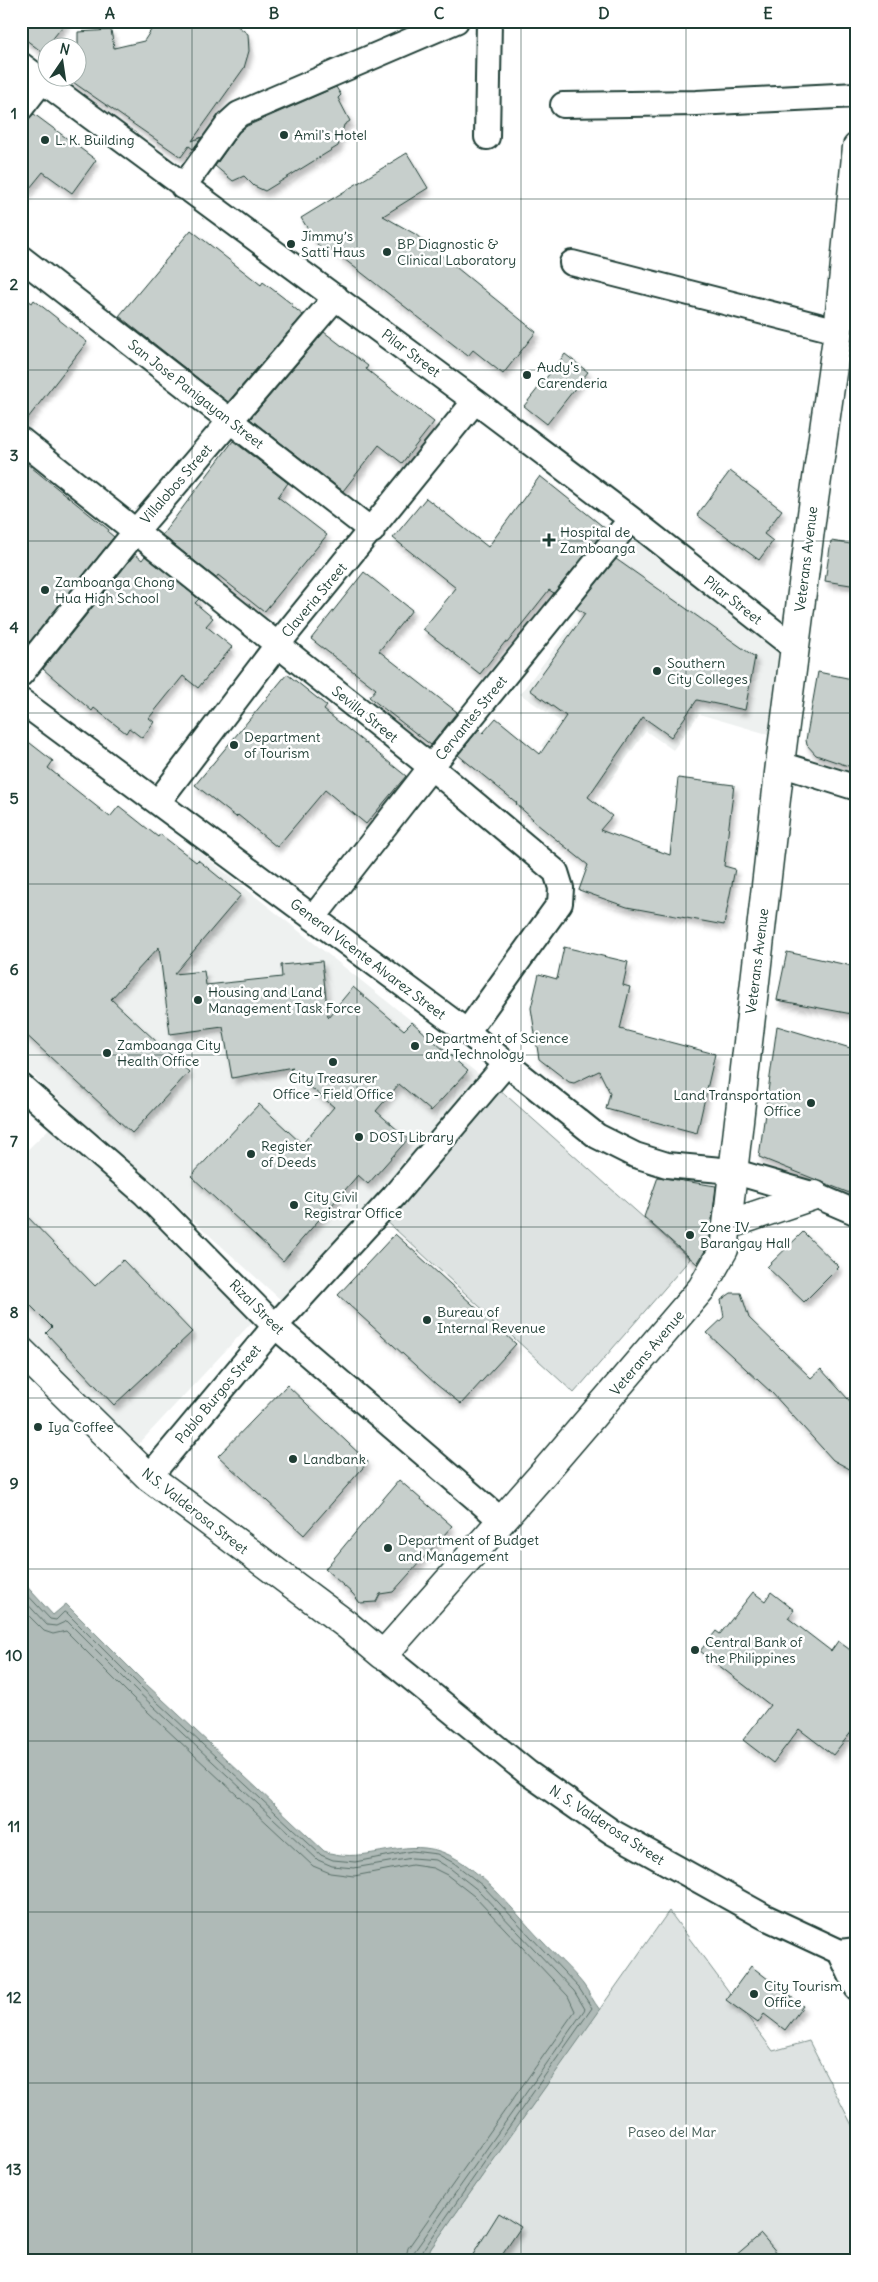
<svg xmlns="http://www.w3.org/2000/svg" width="878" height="2282" viewBox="0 0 878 2282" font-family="Delius,sans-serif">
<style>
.built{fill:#eef1f0}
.green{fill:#dee3e2;stroke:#7e908b}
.water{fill:#afbab7;stroke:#758883}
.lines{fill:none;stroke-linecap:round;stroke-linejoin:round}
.shore{stroke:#596f68;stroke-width:1}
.building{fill:#c7cfcc;stroke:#1f3d34;filter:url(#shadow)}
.minor-casing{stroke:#1f3d34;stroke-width:28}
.major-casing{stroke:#1f3d34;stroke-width:31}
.minor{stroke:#fff;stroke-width:24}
.major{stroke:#fff;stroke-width:28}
.grid{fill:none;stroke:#1f3d34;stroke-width:1;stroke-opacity:0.55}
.poi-dot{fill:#1f3d34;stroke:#fff;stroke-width:2}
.labels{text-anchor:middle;stroke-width:5;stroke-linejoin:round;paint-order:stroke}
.poi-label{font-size:14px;fill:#1f3d34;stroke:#fff;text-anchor:start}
.street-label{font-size:14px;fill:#1f3d34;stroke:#fff}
.park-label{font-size:14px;fill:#455e57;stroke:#fff}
.neatline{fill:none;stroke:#1f3d34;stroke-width:2}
.grid-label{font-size:16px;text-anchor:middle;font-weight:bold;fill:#1f3d34}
</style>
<defs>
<filter id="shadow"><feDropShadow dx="3" dy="5.5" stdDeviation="2.5" flood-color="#0004"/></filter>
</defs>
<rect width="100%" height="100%" fill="#fff"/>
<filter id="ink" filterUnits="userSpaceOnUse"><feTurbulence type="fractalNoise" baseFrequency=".02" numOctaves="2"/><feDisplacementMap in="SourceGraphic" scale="10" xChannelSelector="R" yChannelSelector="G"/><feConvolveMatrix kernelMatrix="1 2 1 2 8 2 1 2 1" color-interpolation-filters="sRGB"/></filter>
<g filter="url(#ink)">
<path class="built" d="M 637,541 L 779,648 L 771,735 L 699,714 L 673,750 L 646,731 L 604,789 L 541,746 L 560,721 L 520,694 Z
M 192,846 L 482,1077 L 336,1243 L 281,1300 L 21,1065 L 21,1035 Z
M 55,1123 L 252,1322 L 136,1447 L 21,1329 L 21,1156 Z"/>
<path class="green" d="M 498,1088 L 690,1259 L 574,1393 L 383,1218 Z
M 669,1911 L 773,2051 L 809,2041 L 857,2135 L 857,2261 L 422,2261 Z"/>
<path class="water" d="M 21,1580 L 53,1615 L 66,1604 L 146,1684 L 324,1851 C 358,1864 390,1844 425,1848 C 470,1852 511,1909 541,1940 C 555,1955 571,1969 583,1984 C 589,1992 593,2001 600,2010 L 422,2261 L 21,2261 Z"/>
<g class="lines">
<path class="shore" d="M 21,1588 L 50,1619 L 56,1620 L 64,1612 L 67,1613 L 142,1688 L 321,1855 L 333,1860 L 355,1862 L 412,1851 L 437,1854 L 454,1863 L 483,1886 L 579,1988 L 592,2008 L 419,2256 L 418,2261
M 21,1597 L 47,1625 L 56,1626 L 67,1621 L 138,1692 L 318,1860 L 332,1866 L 354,1868 L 412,1858 L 436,1860 L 451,1869 L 479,1891 L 574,1991 L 585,2009 L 414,2252 L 412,2261
M 21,1608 L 44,1631 L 53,1634 L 66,1631 L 133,1698 L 313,1866 L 330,1873 L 354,1876 L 412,1865 L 433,1868 L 447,1875 L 474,1896 L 568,1996 L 575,2011 L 408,2248 L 405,2261"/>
</g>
<path class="building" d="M 21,21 L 67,21 L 42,52 L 21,36 Z
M 157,21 L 231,21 L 248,34 L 249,51 L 244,68 L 192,141 L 202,137 L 193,149 L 189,146 L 181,157 L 67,78 L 78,78 L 78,32 L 111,30 L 114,48 L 144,41 Z
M 336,87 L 341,95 L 338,98 L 350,121 L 344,125 L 338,146 L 265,191 L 254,186 L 244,176 L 233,181 L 215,166 L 239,132 L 247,126 Z
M 34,114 L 96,160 L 72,193 L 43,172 L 21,199 L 21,123 Z
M 407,153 L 428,188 L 383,216 L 415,234 L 536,332 L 503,374 L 473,350 L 468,356 L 330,248 L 323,253 L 301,218 Z
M 191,230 L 261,285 L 263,282 L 293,305 L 292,306 L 303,315 L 228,402 L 119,316 Z
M 21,295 L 32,303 L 34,300 L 87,342 L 21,427 Z
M 324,332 L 368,366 L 366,369 L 434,422 L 402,463 L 379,445 L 343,491 L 250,419 Z
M 565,354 L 588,372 L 547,424 L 524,406 Z
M 233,441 L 288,483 L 278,497 L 327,535 L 264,612 L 218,575 L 216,578 L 162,535 Z
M 21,459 L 109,530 L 108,532 L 114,537 L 24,649 L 21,647 Z
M 730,471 L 782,510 L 764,534 L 773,541 L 759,560 L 697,515 Z
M 540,476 L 606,529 L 554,593 L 549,590 L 507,643 L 505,642 L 480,674 L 423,629 L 456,588 L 393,538 L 426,498 L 488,547 Z
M 831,541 L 857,545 L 857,586 L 825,581 Z
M 135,554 L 142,560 L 145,556 L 199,599 L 195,603 L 213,618 L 206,626 L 232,647 L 198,688 L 183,676 L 149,718 L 154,722 L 142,738 L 129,728 L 126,733 L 94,708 L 92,711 L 43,669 Z
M 616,559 L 755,657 L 745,710 L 697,700 L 671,737 L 643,717 L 588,797 L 612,816 L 600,830 L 670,855 L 678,778 L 734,785 L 724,866 L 735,869 L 724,925 L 627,907 L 579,890 L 588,865 L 532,820 L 533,819 L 516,804 L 517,803 L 458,755 L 479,729 L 483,733 L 496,718 L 540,754 L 566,716 L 530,690 L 585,614 L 576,608 Z
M 364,572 L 412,610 L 379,651 L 457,712 L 431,745 L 369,697 L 376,689 L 311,639 Z
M 818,672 L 857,680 L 857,769 L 816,755 L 807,745 L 806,740 Z
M 287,674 L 327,706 L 324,710 L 406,776 L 366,824 L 325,790 L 277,847 L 238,815 L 236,817 L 195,785 Z
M 21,736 L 53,761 L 48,768 L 110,817 L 119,806 L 158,837 L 160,834 L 196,862 L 198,860 L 241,895 L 174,974 L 204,971 L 206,985 L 282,977 L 281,965 L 322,961 L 328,1017 L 353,987 L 404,1030 L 412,1022 L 468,1071 L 431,1111 L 399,1084 L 376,1111 L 408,1139 L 368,1184 L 358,1175 L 283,1261 L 191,1176 L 259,1104 L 302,1144 L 334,1107 L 290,1070 L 293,1067 L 232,1078 L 223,1027 L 170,1034 L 159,947 L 111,999 L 189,1072 L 132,1133 L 21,1030 Z
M 564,947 L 628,962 L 623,985 L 630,987 L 620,1029 L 715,1054 L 697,1133 L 606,1109 L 610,1093 L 599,1071 L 574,1083 L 569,1082 L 539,1059 L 531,1008 L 539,974 L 557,979 Z
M 787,952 L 857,967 L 857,1015 L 777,1000 Z
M 777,1026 L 857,1050 L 857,1196 L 759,1157 Z
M 658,1177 L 716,1186 L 709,1244 L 697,1264 L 644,1217 Z
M 21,1210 L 95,1286 L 123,1260 L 192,1332 L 114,1405 L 46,1333 L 52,1327 L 21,1296 Z
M 803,1232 L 839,1267 L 804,1302 L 767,1267 Z
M 395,1234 L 516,1344 L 461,1404 L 437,1385 L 338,1295 Z
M 731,1293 L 741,1293 L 749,1318 L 811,1378 L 821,1369 L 857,1409 L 857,1473 L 833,1460 L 772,1393 L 707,1333 L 724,1317 L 721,1300 Z
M 287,1385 L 368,1462 L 304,1535 L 218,1456 Z
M 399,1480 L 452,1526 L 393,1592 L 380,1594 L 376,1602 L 360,1603 L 353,1594 L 325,1569 Z
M 753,1592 L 765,1601 L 771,1592 L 794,1610 L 788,1618 L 831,1651 L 838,1641 L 857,1655 L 857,1725 L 833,1755 L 799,1729 L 773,1763 L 743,1740 L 770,1705 L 700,1651 L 716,1631 L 720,1634 Z
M 751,1966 L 803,2006 L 785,2030 L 764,2014 L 758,2023 L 726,2000 Z
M 499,2213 L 521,2227 L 498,2261 L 469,2261 Z
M 761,2234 L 784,2261 L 729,2261 Z"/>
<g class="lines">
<defs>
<path id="minor" d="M 21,65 L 475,401 L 631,519 L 796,649
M 563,105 L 697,103 L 857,95
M 21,108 L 42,81
M 487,137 L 489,21
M 183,187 L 229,123 L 239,114 L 456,21
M 21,258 L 372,531
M 572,263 L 838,331
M 21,440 L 431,767 L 556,872 L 561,888 L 560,903 L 467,1032
M 21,674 L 136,531 L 336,297
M 21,701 L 467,1032 L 597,1136 L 635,1155 L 667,1165 L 732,1171 L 815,1195 L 857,1213
M 780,764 L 857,788
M 158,802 L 278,644 L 475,401
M 313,918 L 431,767 L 631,519
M 21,1086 L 145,1194 L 275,1326 L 501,1520
M 149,1477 L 275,1326 L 394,1196 L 506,1064
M 383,1655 L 528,1773 L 612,1832 L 765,1917 L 840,1952 L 857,1950
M 840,1952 L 857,1988"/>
<path id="major" d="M 727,1225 L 815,1195
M 21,1351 L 149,1477 L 347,1625 L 383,1655 L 541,1476 L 702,1288 L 724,1249 L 727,1225 L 780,764 L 812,514 L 838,331 L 857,147"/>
</defs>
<use href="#minor" class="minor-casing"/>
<use href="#major" class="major-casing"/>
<use href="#minor" class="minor"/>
<use href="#major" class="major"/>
</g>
</g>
<path class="grid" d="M 192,21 L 192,2261M 357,21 L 357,2261M 521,21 L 521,2261M 686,21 L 686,2261M 21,199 L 857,199M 21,370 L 857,370M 21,541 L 857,541M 21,713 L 857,713M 21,884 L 857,884M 21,1055 L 857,1055M 21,1227 L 857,1227M 21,1398 L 857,1398M 21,1569 L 857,1569M 21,1741 L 857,1741M 21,1912 L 857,1912M 21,2083 L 857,2083"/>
<g class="poi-dot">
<circle cx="284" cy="135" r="5"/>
<circle cx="45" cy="140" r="5"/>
<circle cx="291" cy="244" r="5"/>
<circle cx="387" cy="252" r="5"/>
<circle cx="527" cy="375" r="5"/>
<path d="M546.5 532.5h5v5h5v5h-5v5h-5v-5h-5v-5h5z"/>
<circle cx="45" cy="590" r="5"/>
<circle cx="657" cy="671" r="5"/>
<circle cx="234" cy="745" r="5"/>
<circle cx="198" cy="1000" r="5"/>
<circle cx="415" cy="1046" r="5"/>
<circle cx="107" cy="1053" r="5"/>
<circle cx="333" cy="1062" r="5"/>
<circle cx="811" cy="1103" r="5"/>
<circle cx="359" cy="1137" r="5"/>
<circle cx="251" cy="1154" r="5"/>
<circle cx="294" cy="1205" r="5"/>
<circle cx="690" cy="1235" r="5"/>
<circle cx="427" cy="1320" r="5"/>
<circle cx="38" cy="1427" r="5"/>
<circle cx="293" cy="1459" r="5"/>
<circle cx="388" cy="1548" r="5"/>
<circle cx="695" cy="1650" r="5"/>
<circle cx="754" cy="1994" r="5"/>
</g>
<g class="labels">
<g class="poi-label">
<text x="294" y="140">Amil's Hotel</text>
<text x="55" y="145">L. K. Building</text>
<text x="301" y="241">Jimmy’s<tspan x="301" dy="16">Satti Haus</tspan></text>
<text x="397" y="249">BP Diagnostic &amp;<tspan x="397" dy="16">Clinical Laboratory</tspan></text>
<text x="537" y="372">Audy's<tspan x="537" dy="16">Carenderia</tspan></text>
<text x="560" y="537">Hospital de<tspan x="560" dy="16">Zamboanga</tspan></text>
<text x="55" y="587">Zamboanga Chong<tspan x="55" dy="16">Hua High School</tspan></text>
<text x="667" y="668">Southern<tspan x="667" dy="16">City Colleges</tspan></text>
<text x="244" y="742">Department<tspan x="244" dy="16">of Tourism</tspan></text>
<text x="208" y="997">Housing and Land<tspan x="208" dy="16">Management Task Force</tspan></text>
<text x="425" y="1043">Department of Science<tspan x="425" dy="16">and Technology</tspan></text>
<text x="117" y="1050">Zamboanga City<tspan x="117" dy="16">Health Office</tspan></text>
<text x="333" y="1083" text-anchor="middle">City Treasurer<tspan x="333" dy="16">Office - Field Office</tspan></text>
<text x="801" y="1100" text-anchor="end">Land Transportation<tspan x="801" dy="16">Office</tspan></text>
<text x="369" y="1142">DOST Library</text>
<text x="261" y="1151">Register<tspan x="261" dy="16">of Deeds</tspan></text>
<text x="304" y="1202">City Civil<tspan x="304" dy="16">Registrar Office</tspan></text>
<text x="700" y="1232">Zone IV<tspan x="700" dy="16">Barangay Hall</tspan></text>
<text x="437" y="1317">Bureau of<tspan x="437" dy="16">Internal Revenue</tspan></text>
<text x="48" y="1432">Iya Coffee</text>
<text x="303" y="1464">Landbank</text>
<text x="398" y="1545">Department of Budget<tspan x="398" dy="16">and Management</tspan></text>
<text x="705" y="1647">Central Bank of<tspan x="705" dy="16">the Philippines</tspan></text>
<text x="764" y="1991">City Tourism<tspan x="764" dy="16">Office</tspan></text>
</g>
<g class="street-label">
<text transform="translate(411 353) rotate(37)" y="5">Pilar Street</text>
<text transform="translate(196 394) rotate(38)" y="5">San Jose Panigayan Street</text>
<text transform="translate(176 484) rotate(-49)" y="5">Villalobos Street</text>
<text transform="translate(806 559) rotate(-83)" y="5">Veterans Avenue</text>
<text transform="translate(314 600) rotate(-50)" y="5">Claveria Street</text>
<text transform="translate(733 600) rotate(38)" y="5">Pilar Street</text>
<text transform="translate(365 714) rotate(39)" y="5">Sevilla Street</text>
<text transform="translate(471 718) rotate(-51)" y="5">Cervantes Street</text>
<text transform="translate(368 959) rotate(37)" y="5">General Vicente Alvarez Street</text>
<text transform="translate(757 961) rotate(-83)" y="5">Veterans Avenue</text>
<text transform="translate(257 1307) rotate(45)" y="5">Rizal Street</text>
<text transform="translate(647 1353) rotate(-50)" y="5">Veterans Avenue</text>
<text transform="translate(218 1394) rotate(-50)" y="5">Pablo Burgos Street</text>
<text transform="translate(195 1511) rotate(38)" y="5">N.S. Valderosa Street</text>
<text transform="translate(607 1825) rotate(33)" y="5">N. S. Valderosa Street</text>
</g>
<g class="park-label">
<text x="672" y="2137">Paseo del Mar</text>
</g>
</g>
<rect width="878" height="2282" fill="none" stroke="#fff" stroke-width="55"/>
<g transform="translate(62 62) rotate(13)"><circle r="24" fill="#ffffff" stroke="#a5b1ae"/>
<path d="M0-4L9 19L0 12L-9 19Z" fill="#1f3d34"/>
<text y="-8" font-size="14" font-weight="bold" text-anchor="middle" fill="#1f3d34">N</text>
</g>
<rect x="28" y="28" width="822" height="2226" class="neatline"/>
<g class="grid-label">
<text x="110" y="19">A</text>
<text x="274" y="19">B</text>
<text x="439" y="19">C</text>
<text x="604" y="19">D</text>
<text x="768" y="19">E</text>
<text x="14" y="119">1</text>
<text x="14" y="290">2</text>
<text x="14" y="461">3</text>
<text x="14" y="633">4</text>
<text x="14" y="804">5</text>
<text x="14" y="975">6</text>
<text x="14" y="1147">7</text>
<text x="14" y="1318">8</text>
<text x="14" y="1489">9</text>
<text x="14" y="1661">10</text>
<text x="14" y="1832">11</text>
<text x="14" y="2003">12</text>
<text x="14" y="2175">13</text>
</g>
</svg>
